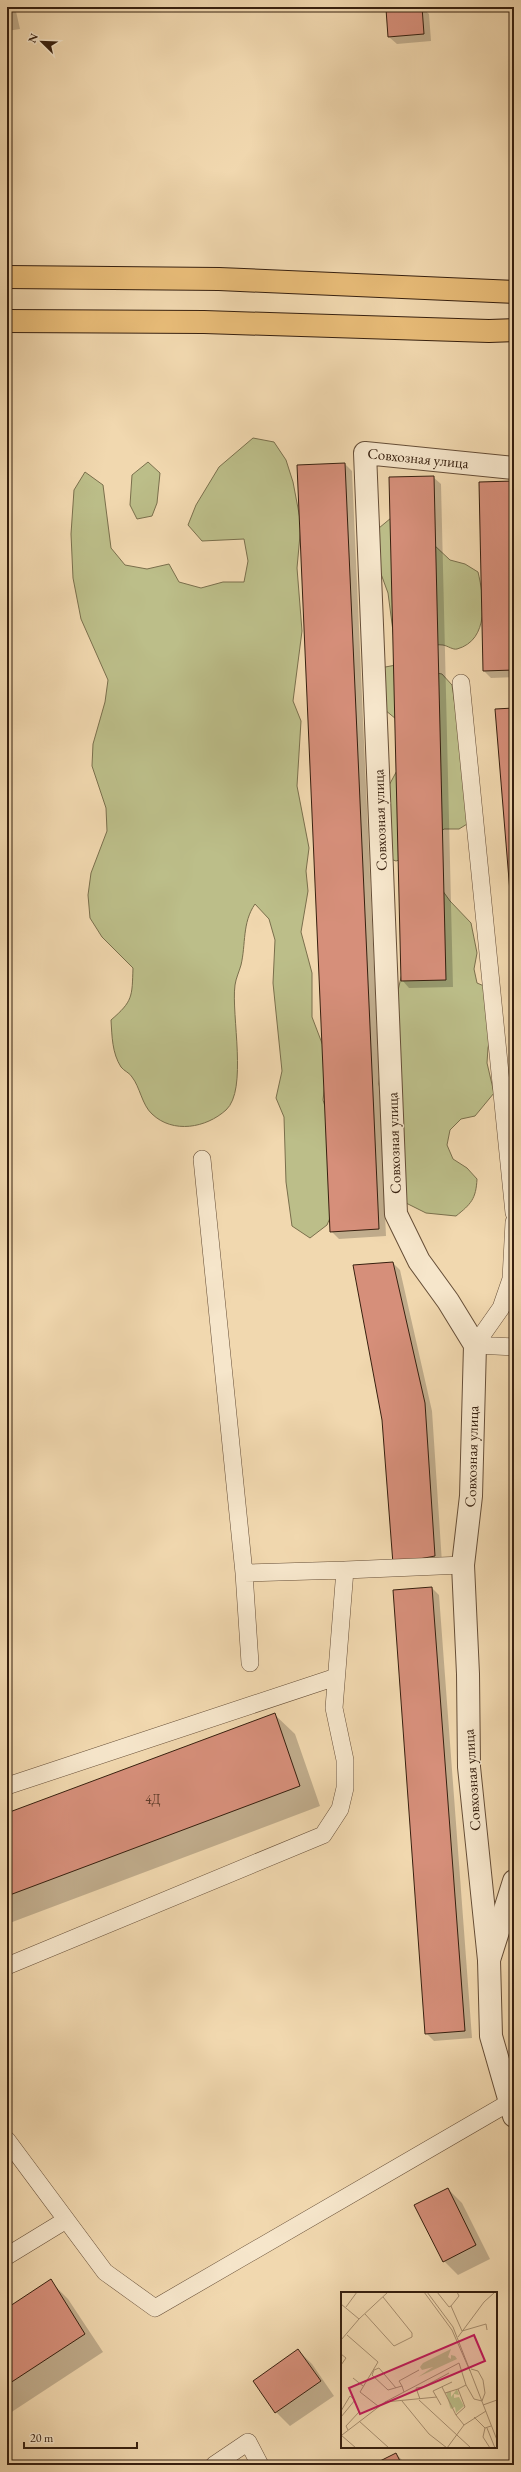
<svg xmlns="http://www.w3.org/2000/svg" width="521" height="2472" viewBox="0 0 521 2472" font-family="'EB Garamond',serif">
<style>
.green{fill:#bcbe89;stroke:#7a6f4c}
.shadow{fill:#0003}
.building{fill:#d68f7a;stroke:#37200f}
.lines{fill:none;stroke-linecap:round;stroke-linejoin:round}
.service-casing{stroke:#664e37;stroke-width:18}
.minor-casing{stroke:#664e37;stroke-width:24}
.primary-casing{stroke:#37200f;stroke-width:24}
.service{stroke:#f6e6cb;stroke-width:17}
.minor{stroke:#f6e6cb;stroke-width:22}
.primary{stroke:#e8bc78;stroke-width:22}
.labels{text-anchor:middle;stroke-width:3;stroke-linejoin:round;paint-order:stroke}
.number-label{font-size:13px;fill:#5f3c2a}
.street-label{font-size:15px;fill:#37200f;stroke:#f6e6cb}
.inset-road{fill:none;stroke:#a78e6f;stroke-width:1}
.view{fill:#c2185b;fill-opacity:0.15;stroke:#c2185b;stroke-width:2}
.inset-edge{fill:none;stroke:#37200f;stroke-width:2}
</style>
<rect width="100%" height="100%" fill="#f1d8af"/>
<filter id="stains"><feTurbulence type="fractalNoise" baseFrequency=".005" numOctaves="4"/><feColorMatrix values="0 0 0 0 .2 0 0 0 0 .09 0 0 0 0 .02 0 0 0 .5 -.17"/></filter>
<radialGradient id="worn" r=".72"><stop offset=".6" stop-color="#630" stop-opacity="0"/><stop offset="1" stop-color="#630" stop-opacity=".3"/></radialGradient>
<path class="green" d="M 253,438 L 274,442 L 286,460 L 293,482 L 301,524 L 297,568 L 302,631 L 293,701 L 301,721 L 297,786 L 309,848 L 306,871 L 308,891 L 301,932 L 312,973 L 312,1017 L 328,1059 L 323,1100 L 330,1122 L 335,1206 L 327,1225 L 310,1238 L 292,1226 L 286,1182 L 284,1117 L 276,1098 L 282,1071 L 273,983 L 275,940 L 269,919 L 255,904 C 242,923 246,944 241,965 C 239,972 236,978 235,985 C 231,1015 248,1090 226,1110 C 206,1128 173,1134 152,1114 C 142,1105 140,1087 132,1077 C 130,1073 124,1071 121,1067 C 112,1053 112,1036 111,1020 C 133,1001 132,997 133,968 L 102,937 L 90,918 L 88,895 L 91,873 L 107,831 L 106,808 L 92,766 L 93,744 L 105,702 L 108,680 L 81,619 L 73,578 L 71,534 L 74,490 L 85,472 L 103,485 L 111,548 L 125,565 L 147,569 L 169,564 L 179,582 L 201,588 L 223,582 L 244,582 L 248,561 L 244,539 L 202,541 L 188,525 L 196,505 L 219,467 Z
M 148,462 L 160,473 L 157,503 L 152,516 L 137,519 L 130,505 L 132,475 Z
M 391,518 L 417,529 L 450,560 L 465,564 L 478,572 C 484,597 490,640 457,649 C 453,650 448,646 443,645 C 438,644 432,646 427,646 C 417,645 405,641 394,639 L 388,593 L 377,563 L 379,528 Z
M 396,665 L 442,674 L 452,685 L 472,821 L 459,829 L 444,829 L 433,839 L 425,852 L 396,861 L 382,856 L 386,791 L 401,763 L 396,719 L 385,710 L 380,668 Z
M 432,876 L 450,901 L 471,923 L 477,953 L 474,969 L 477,983 L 491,989 L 499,1002 L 488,1048 L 487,1063 L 494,1093 L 475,1116 L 461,1119 L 450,1130 L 447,1145 L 453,1159 L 467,1168 L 477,1179 C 476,1199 471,1204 456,1216 L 426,1213 L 400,1200 L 379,1084 L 380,1069 L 408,947 Z"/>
<path class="shadow" d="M 7,7 L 15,7 L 20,29 L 7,31 Z
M 421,7 L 429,14 L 431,41 L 397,44 L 389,37 L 387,10 Z
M 345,464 L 352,471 L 386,1236 L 339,1239 L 331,1231 Z
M 433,477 L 441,484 L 453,987 L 409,988 L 402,980 Z
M 514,482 L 514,677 L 491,678 L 484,671 Z
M 393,1263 L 400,1270 L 432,1411 L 442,1563 L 401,1571 Z
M 432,1588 L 439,1595 L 472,2038 L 434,2041 L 426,2033 Z
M 274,1714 L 295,1734 L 320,1806 L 7,1924 L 7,1814 Z
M 448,2189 L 462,2203 L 490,2259 L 458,2275 L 444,2261 Z
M 50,2281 L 68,2299 L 103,2352 L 7,2415 L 7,2309 Z
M 298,2350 L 312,2364 L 334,2396 L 290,2426 L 276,2412 L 254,2381 Z
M 396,2454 L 407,2465 L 374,2465 Z"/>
<path class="building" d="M 422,7 L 424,34 L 388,37 L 386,9 Z
M 345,463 L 379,1229 L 330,1232 L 297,465 Z
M 434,476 L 446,980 L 401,981 L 389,477 Z
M 514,481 L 514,670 L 483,671 L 479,482 Z
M 514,708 L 514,941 L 495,709 Z
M 393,1262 L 425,1403 L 435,1556 L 393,1564 L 382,1420 L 353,1265 Z
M 432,1587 L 465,2031 L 425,2034 L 393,1590 Z
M 275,1713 L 300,1786 L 7,1896 L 7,1813 Z
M 448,2188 L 476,2245 L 443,2262 L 414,2205 Z
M 51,2279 L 85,2334 L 7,2385 L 7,2308 Z
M 298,2349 L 321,2381 L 275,2413 L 253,2381 Z
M 396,2453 L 402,2465 L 372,2465 Z"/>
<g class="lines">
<defs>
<path id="service" d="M 461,683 L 514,1213
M 202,1159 L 244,1573 L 345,1570
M 475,1345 L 501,1308 L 511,1279 L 514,1222
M 475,1345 L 514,1347
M 244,1573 L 250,1663
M 7,1786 L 336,1677
M 7,1966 L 323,1835 L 340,1809 L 345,1788 L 345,1760 L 334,1708 L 345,1570 L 463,1565
M 7,2140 L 105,2272 L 155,2308 L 510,2102
M 7,2256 L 66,2220
M 214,2465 L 248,2442 L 260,2465"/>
<g id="minor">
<path d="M 514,1881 L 489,1960 L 491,2036 L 514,2116"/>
<path id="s1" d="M 489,1960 L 469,1767 L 468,1674 L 463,1565 L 471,1496 L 475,1345 L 448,1301 L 419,1261 L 396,1214 L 365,453 L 514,468"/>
</g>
<path id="primary" d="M 7,277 L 219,279 L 514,292
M 7,321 L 204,322 L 489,331 L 514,330"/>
</defs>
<use href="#service" class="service-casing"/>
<use href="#minor" class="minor-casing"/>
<use href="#primary" class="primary-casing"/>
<use href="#service" class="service"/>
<use href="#minor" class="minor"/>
<use href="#primary" class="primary"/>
</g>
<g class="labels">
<g class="number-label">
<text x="153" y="1804">4Д</text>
</g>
<g class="street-label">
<text dy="5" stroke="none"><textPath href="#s1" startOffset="1585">Совхозная улица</textPath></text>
<text transform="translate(380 820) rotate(-92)" y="5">Совхозная улица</text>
<text transform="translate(394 1143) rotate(-92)" y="5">Совхозная улица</text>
<text dy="5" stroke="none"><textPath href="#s1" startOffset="505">Совхозная улица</textPath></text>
<text transform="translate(472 1780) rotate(-94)" y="5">Совхозная улица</text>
</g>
</g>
<g transform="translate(341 2292)">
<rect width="156" height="156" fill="#f1d8af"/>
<path d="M 110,57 L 107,65 L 110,67 L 110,63 L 114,64 L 116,67 L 77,85 L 92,75 L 81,78 L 79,75 L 82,71 ZM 116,97 L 118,103 L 113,102 L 113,106 L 118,105 L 123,114 L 115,121 L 114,115 L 110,117 L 109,115 L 105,100 L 110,100 L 110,105 Z" fill="#bcbe89"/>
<path class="inset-road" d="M 83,0 L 111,38 L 129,79M 86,0 L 112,35 L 156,148M 96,0 L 108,15 L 110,14M 116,0 L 118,4 L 110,14 L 121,39 L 145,32 L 146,38M 0,12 L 18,27 L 47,0M 5,15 L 16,0M 24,22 L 53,54 L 71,45 L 71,41 L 42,5M 6,43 L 37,70 L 19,100 L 37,114M 117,45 L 143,10 L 154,0M 0,48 L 18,27M 0,62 L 5,66 L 0,73M 12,86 L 22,94M 61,94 L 58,89 L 78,78M 101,95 L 115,123 L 123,133M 55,96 L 38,76 L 33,78 L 31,83 L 47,98 L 61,94 L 63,100M 117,97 L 125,93 L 133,107 L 141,109 L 144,101 L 142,88 L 137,79 L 130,77M 104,101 L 117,97 L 124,115 L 115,123M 79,107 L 75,96 L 82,95 L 108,81M 78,108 L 130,156M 61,109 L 88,142 L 106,156M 44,110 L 118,71 L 125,93M 100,113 L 92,99 L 111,90M 142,113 L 156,108M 0,119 L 9,104 L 14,108 L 0,125M 133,125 L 144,136 L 150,134M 18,129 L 48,156M 144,136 L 142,145 L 149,156M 146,136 L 154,156M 7,138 L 5,134 L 18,120M 0,143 L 15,156M 1,143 L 44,110 L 96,105M 106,156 L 123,133 L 145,119"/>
<path class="view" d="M 133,43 L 144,69 L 19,122 L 8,96 Z"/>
<rect width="156" height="156" class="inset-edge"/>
</g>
<rect width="521" height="2472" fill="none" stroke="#f1d8af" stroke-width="24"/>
<rect x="8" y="8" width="505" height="2456" fill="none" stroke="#37200f" stroke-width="2"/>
<rect x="12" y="12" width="497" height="2448" fill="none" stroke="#37200f"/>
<g transform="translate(42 42) rotate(293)" stroke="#f6e6cb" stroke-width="3" paint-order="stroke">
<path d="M0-3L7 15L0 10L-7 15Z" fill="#37200f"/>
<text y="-6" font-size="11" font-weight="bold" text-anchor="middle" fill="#37200f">N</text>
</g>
<path d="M24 2442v6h113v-6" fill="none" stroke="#37200f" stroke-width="2"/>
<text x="30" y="2442" font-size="12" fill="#37200f" stroke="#f6e6cb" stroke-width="3" paint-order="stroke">20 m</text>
<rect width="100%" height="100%" filter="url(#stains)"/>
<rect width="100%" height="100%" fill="url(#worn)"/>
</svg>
